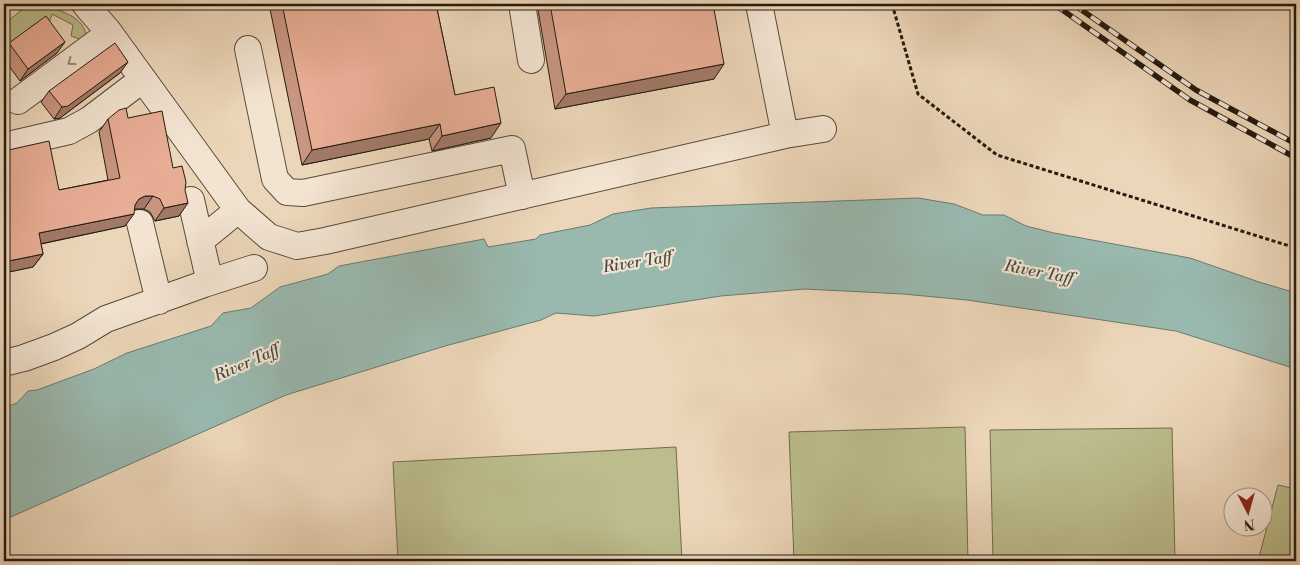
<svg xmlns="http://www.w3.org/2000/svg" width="1300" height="565" viewBox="0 0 1300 565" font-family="'Libre Bodoni',serif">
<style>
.green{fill:#bcbc8c;stroke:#706c4e}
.water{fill:#99b9af;stroke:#6a7a6f}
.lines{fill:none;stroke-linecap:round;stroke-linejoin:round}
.minor-casing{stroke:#564a3a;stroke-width:28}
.path{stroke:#241b10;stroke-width:3;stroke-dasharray:4 2.5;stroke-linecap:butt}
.minor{stroke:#f3e4d2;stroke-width:26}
.rail-casing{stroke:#241b10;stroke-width:5.5}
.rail{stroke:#f3e4d2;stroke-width:4;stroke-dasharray:11;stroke-linecap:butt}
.wall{fill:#c89580;stroke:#241b10}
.shaded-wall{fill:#a27968;stroke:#241b10}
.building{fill:#e8ad95;stroke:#241b10}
.oneway{stroke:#968a7b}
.labels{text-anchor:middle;stroke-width:4.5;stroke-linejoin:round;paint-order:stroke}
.water-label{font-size:16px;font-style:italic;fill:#474a40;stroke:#f3e4d2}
</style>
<rect width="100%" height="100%" fill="#ecd6b9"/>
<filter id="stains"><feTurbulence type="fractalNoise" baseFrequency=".004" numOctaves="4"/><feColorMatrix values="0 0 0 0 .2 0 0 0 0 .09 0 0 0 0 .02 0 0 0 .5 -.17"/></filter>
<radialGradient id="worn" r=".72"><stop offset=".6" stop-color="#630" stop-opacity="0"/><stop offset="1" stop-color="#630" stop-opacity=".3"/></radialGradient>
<path class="green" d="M 43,6 C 60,10 86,17 86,38 L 82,40 L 71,36 L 73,25 L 52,14 L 49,23 L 35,24 L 4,48 L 4,24 L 23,9 Z
M 965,427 L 968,561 L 794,561 L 789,432 Z
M 1172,428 L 1175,561 L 993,561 L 990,430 Z
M 676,447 L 682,561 L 398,561 L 393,462 Z
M 1278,485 L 1296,489 L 1296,561 L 1258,561 Z"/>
<path class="water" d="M 918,198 L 954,204 L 983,215 L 1004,215 L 1026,226 L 1054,233 L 1190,258 L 1259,282 L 1296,293 L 1296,369 L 1176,331 L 967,300 L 903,294 L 805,289 L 721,296 L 594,316 L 556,313 L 541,320 L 445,346 L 286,395 L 4,520 L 4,408 L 17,403 L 28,391 L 37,390 L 94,369 L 127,353 L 211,326 L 223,313 L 251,308 L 280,287 L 328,274 L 339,266 L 484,239 L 488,247 L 536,239 L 540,235 L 590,225 L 613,214 L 651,208 Z"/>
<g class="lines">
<defs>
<path id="minor" d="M 85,4 L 108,31 L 238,210 L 269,237 L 297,246 L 325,241 L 785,135 L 823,129
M 522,4 L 531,60
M 759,4 L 785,135
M 248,49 L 275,179 L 287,192 L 303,193 L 512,149 L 522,196
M 18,101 L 99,41 L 108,31
M 4,146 L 69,131 L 89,120 L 143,79
M 140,223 L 159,301
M 200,241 L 238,210
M 204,284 L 254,268
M 4,363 L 24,358 L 54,347 L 78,336 L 106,319 L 204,284 L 207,279 L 208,274 L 191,200"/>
</defs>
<use href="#minor" class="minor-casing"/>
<path class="path" d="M 892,4 L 918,94 L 997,155 L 1296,248"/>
<use href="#minor" class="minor"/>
<defs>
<path id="rail" d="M 1054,4 L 1190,100 L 1296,158
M 1073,4 L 1196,90 L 1296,144"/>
</defs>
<use href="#rail" class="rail-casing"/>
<use href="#rail" class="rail"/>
</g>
<path class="wall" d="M 269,4 L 436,4 L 455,95 L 491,138 L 432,151 L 429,139 L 302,165 Z
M 537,4 L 713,4 L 714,79 L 555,109 Z
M 9,43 L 57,53 L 20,81 L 4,59 L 4,50 Z
M 120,73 L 60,118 L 54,119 L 41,102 L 49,91 Z
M 128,118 L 179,216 L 155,221 L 150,212 L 144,209 L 135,209 L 125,226 L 41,244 L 43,254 L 33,267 L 4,273 L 59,190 L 108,180 L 99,132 L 108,119 Z"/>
<path class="shaded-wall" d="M 65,42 L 57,53 L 20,81 L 28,69 Z
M 128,62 L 120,73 L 60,118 L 54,119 L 62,107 Z
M 724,64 L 714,79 L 555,109 L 566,94 Z
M 501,123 L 491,138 L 432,151 L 442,136 Z
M 440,124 L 429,139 L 302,165 L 312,150 Z
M 145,196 L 153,196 L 144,209 L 136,209 L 130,212 L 139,199 Z
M 188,203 L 179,216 L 155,221 L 164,208 Z
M 134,214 L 125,226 L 30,246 L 39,233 Z
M 43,254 L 33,267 L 4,273 L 4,262 Z
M 8,388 L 4,394 L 4,389 Z"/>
<path class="building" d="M 282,4 L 436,4 L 455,95 L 494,87 L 501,123 L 442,136 L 440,124 L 312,150 Z
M 550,4 L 713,4 L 724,64 L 566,94 Z
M 46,16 L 65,42 L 28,69 L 9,43 Z
M 115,43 L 128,62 L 68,106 L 62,107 L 49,91 Z
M 126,108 L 128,118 L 162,111 L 173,168 L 182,166 L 186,182 L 185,190 L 188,203 L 164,208 L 160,199 L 153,196 L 145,196 L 139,199 L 135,205 L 134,214 L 39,233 L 43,254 L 4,262 L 4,151 L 49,141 L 59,190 L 120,178 L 108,119 L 119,110 Z
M 4,372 L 8,388 L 4,389 Z"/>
<defs><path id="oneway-chevron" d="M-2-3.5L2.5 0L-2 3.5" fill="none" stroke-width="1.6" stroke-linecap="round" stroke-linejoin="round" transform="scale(1.25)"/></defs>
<use class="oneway" href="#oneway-chevron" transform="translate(71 62) rotate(144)"/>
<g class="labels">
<g class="water-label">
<text transform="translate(637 261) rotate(-9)" y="6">River Taff</text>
<text transform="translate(1039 271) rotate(11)" y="6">River Taff</text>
<text transform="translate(246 362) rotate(-24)" y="6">River Taff</text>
</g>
</g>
<rect width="1300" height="565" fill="none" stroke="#ecd6b9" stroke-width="20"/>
<rect x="5" y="5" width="1290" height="555" fill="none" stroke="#241b10" stroke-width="2.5"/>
<rect x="10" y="10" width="1280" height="545" fill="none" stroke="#241b10"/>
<g transform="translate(1248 512) rotate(174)"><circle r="24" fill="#f3e4d2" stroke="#a09484"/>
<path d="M0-4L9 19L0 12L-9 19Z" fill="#8f2418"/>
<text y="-8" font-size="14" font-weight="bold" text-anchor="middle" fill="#241b10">N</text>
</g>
<rect width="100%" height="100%" filter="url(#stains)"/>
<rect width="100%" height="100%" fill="url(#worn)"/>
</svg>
